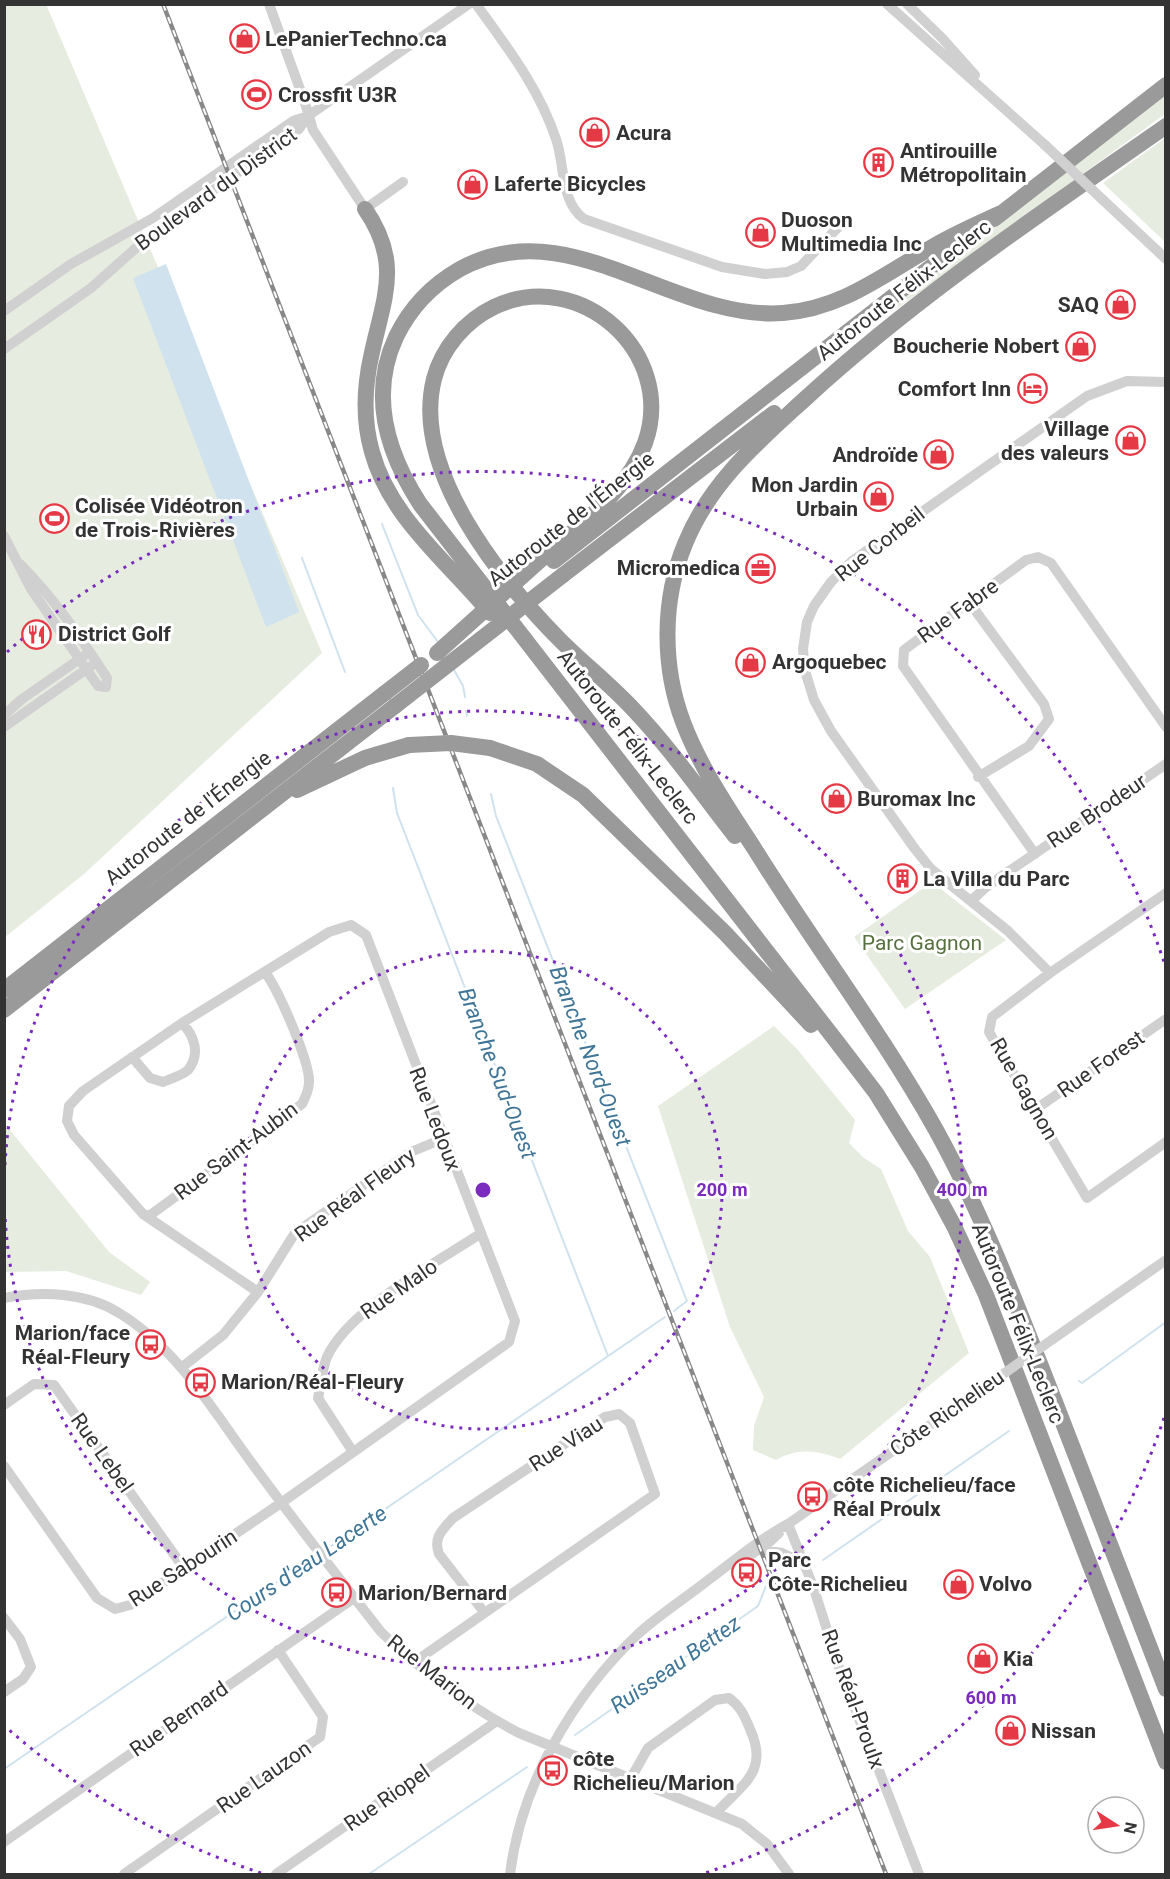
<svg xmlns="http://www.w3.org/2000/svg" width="1170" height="1879" viewBox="0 0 1170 1879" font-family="Roboto,sans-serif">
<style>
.green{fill:#e6ecdf}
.water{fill:#cfe2ee}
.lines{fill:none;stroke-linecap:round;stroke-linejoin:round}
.stream{stroke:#cfe2ee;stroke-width:2}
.minor{stroke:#d0d0d0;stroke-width:10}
.highway{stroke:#9a9a9a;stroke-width:16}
.rail-casing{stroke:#888;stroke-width:4.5}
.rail{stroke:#fff;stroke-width:2;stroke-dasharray:7;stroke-linecap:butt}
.minor-bridge{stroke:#d0d0d0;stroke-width:10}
.highway-bridge{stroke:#9a9a9a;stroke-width:16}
.ring{fill:none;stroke:#7b2cbf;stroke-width:3;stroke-dasharray:3 6}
.labels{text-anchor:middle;stroke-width:6;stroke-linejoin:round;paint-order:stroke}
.poi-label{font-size:21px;font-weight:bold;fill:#333;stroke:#fff;text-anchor:start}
.street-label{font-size:21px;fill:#333;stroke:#fff}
.park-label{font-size:21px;fill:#56703f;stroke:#fff}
.water-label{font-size:22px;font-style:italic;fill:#3f7597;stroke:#fff}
.centre{fill:#7b2cbf;stroke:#fff;stroke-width:3}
.ring-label{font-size:18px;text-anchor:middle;font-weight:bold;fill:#7b2cbf;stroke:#fff;stroke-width:6;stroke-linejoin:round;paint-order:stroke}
</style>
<rect width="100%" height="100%" fill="#fff"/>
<path class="green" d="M 46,4 L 322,653 L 84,874 L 5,937 L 4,5 Z
M 1165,93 L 1165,114 L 895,310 L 890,307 Z
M 1165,138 L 1165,242 L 1103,183 Z
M 932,882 L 1006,940 L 905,1009 L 854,937 Z
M 774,1026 L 797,1049 L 855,1120 L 849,1143 L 864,1158 L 881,1169 L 908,1231 L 930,1257 L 969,1353 L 840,1459 C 817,1450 798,1448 776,1460 L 753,1450 L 754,1426 L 764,1397 L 730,1327 L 658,1106 Z
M 5,1124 L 109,1252 L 150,1282 L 141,1295 L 66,1271 L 5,1272 Z"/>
<path class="water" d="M 166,264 L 299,612 L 266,627 L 133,278 Z"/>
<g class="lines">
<path class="stream" d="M 382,524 L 418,615 L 438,642
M 302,558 L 345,672
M 453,668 L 463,686 L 465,697
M 466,711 L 467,716
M 393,788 L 397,813 L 608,1356
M 491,794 L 496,816 L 687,1301 L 674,1311
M 1079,1381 L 1082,1383 L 1166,1322
M 324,1551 L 665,1317
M 823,1560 L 1009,1431
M 782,1584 L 795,1579
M 575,1735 L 758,1606 L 766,1586
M 4,1769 L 317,1555
M 369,1874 L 527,1767"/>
<path class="minor" d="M 269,4 L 305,103 L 313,130 L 365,209 L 403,182
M 476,4 C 507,47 539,88 556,139 C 565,164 560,202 584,219 L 722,267 L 765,274 L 787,272 L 801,266 L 844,221
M 887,4 L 1045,145
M 907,4 L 942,38 L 975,75
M 1103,200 L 1166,259
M 4,311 L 71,264 L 153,218 L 293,121 L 308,116 L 469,4
M 4,349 L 91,288 L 154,232 L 299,129 L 308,116
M 4,536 L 31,589 L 98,686 L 106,687 L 107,678 C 81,638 54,598 20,564
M 969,602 L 1044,704 L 1049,719 L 1029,746 L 978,777
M 4,715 L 22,699 L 84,656
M 4,727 L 91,666
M 1035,854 L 903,666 L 904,650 L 1026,560 L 1038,557 L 1051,563 L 1166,727
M 1166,893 L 1050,973 L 992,1017 L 989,1032 L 1087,1198 L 1166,1142
M 972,900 L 986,887 L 1166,764
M 1050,973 L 1008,931 L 931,869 L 915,849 L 831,731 L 814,700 L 805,671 L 803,649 L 807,622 L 814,606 L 831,582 L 852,561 L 1087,396 L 1127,381 L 1166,382
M 132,1057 L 150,1078 L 163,1082 C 170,1079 183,1075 188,1070 C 201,1054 194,1035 182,1023
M 1036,1109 L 1166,1019
M 143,1214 L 149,1216 L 302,1104 C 307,1094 311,1085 308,1072 C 303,1048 279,991 265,972
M 4,1298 C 41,1291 86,1292 119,1313 C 177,1348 214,1412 254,1466 C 295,1522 338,1577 381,1632 C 422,1671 469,1707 519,1733 L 742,1824 L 767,1844 L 789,1874
M 1053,1339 L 1166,1260
M 181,1368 L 223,1335 L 258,1292 L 295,1233 L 411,1152 L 442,1139
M 4,1405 L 34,1384 L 54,1385 L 183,1567
M 353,1452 L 318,1398 C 321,1385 322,1369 327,1357 C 348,1310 437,1262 480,1234
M 4,1466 L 97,1598 L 115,1609 L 130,1605 L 281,1503 L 509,1342 L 515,1321 L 366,935 L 351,925 L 329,932 L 182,1023 L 83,1091 L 69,1106 L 67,1121 L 74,1135 L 143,1214 L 258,1292
M 788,1524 L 813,1586 L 839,1667 L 919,1874
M 760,1549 L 782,1553 L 805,1564
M 733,1565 L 765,1546 L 779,1533
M 4,1618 L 20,1639 L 31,1667 L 23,1679 L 4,1692
M 413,1663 L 655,1494 L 630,1423 L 619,1414 L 605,1417 L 453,1518 C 442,1530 433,1538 439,1554 L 484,1612
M 631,1778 L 648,1748 L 715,1700 L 729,1698 C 741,1707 744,1715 750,1729 C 769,1771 744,1783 717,1812
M 4,1842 L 354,1598
M 124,1874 L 320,1737 L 323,1717 L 278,1650
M 276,1874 L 497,1721
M 510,1874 C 521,1784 573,1696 638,1634 C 659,1615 684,1599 707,1581 C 734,1561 758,1540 788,1524 L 996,1379"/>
<path class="highway" d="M 1166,126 C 1043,212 917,296 806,398 C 758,442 710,482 685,544 C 662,600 662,666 683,722 C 700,767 728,808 754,848 C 813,943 881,1032 936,1130 C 984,1217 1019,1310 1055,1402 C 1092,1498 1129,1594 1166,1689
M 365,209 C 403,264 383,299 371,357 C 364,389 363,421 372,452 C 390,518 449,563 490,613
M 1003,212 C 980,223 956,233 934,246 C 884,274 842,309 783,313 C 672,321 569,209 460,269 C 432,285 410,308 396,337 C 369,395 387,453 420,504 L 837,1042 L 876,1093 L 922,1167 L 954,1226 L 986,1295 L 1166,1762
M 994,219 L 1166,85
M 547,554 C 583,522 628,490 645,443 C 677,353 580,266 494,307 C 465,321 442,348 434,379 C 411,470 500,579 560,640 C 584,664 611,685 634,710 C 671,749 702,794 735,836
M 554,561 L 973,234
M 563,575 L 774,413
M 490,748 L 537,764 L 583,795 L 725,933 L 811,1025
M 297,790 L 365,758 L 409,745
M 4,990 L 385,693
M 4,1010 L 395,706"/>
<defs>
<path id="rail" d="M 163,4 L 886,1874"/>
</defs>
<use href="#rail" class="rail-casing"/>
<use href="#rail" class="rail"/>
<path class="minor-bridge" d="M 1045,145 L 1103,200
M 996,1379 L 1053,1339"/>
<path class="highway-bridge" d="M 437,653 L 547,554
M 385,693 L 421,665
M 395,706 L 563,575
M 409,745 L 451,743 L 490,748"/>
</g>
<g class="ring">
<circle cx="483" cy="1190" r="239"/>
<path d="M5 1165A479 479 0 1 1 5 1215"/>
<path d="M1164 1418A718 718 0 0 1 705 1873M261 1873A718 718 0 0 1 7 1728M7 652A718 718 0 0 1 1164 962"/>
</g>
<defs>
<symbol id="shop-ring" viewBox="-11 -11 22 22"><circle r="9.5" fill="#fff" stroke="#e63946" stroke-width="1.5"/><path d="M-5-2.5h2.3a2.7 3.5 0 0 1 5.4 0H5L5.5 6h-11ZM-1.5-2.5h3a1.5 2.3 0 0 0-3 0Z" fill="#e63946"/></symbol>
<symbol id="stadium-ring" viewBox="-11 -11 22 22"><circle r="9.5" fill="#fff" stroke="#e63946" stroke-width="1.5"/><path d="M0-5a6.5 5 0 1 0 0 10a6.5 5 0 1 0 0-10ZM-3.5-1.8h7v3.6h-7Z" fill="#e63946"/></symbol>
<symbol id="building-ring" viewBox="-11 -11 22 22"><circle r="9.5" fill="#fff" stroke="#e63946" stroke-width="1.5"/><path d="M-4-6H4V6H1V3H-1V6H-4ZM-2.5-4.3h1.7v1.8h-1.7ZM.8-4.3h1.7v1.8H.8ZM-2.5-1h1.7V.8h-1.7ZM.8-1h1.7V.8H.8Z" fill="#e63946"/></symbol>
<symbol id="hotel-ring" viewBox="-11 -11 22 22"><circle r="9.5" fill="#fff" stroke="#e63946" stroke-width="1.5"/><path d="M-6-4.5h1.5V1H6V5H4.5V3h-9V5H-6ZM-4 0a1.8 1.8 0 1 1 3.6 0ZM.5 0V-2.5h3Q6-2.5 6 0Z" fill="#e63946"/></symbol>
<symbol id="office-ring" viewBox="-11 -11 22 22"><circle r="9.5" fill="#fff" stroke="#e63946" stroke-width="1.5"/><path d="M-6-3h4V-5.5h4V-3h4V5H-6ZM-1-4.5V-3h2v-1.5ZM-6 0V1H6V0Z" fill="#e63946"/></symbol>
<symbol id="restaurant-ring" viewBox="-11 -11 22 22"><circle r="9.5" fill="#fff" stroke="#e63946" stroke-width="1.5"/><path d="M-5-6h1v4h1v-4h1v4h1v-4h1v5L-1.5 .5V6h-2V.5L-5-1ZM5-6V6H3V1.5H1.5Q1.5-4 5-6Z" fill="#e63946"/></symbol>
<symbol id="bus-ring" viewBox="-11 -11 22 22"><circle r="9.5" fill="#fff" stroke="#e63946" stroke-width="1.5"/><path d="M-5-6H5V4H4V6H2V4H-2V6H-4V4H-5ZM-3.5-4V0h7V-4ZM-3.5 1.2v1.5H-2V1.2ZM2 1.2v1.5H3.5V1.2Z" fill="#e63946"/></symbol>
</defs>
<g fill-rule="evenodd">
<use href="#shop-ring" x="228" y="22" width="33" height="33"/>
<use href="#stadium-ring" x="240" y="78" width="33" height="33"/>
<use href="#shop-ring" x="578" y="116" width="33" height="33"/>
<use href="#building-ring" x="862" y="146" width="33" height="33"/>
<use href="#shop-ring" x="456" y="168" width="33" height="33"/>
<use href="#shop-ring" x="744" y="216" width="33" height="33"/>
<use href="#shop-ring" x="1104" y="288" width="33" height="33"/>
<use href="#shop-ring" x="1064" y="330" width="33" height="33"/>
<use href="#hotel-ring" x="1016" y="372" width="33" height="33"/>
<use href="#shop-ring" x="1114" y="424" width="33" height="33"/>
<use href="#shop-ring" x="922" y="438" width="33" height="33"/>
<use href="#shop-ring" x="862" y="480" width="33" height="33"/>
<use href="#stadium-ring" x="38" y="502" width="33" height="33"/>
<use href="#office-ring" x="744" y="552" width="33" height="33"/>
<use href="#restaurant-ring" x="20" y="618" width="33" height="33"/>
<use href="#shop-ring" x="734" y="646" width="33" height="33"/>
<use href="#shop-ring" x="820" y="782" width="33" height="33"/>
<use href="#building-ring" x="886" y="862" width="33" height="33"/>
<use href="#bus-ring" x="134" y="1328" width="33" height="33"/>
<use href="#bus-ring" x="184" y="1366" width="33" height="33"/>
<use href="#bus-ring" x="796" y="1480" width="33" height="33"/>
<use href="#bus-ring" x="730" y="1556" width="33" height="33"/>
<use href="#shop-ring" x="942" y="1568" width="33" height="33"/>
<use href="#bus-ring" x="320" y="1576" width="33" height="33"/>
<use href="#shop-ring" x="966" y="1642" width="33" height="33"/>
<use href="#shop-ring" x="994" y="1714" width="33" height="33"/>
<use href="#bus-ring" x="536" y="1754" width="33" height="33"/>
</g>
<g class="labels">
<g class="poi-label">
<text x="265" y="46">LePanierTechno.ca</text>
<text x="278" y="102">Crossfit U3R</text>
<text x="616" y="140">Acura</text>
<text x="900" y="158">Antirouille<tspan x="900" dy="24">Métropolitain</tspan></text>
<text x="494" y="191">Laferte Bicycles</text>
<text x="781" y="227">Duoson<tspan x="781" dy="24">Multimedia Inc</tspan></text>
<text x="1099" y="312" text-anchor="end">SAQ</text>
<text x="1059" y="353" text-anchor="end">Boucherie Nobert</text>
<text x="1011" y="396" text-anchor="end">Comfort Inn</text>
<text x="1109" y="436" text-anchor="end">Village<tspan x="1109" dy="24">des valeurs</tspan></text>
<text x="918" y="462" text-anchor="end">Androïde</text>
<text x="858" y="492" text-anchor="end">Mon Jardin<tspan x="858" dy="24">Urbain</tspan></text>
<text x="75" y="513">Colisée Vidéotron<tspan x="75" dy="24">de Trois-Rivières</tspan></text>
<text x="740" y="575" text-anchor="end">Micromedica</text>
<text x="58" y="641">District Golf</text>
<text x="772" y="669">Argoquebec</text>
<text x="857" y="806">Buromax Inc</text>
<text x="923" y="886">La Villa du Parc</text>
<text x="130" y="1340" text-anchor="end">Marion/face<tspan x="130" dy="24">Réal-Fleury</tspan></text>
<text x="221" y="1389">Marion/Réal-Fleury</text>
<text x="833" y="1492">côte Richelieu/face<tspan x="833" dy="24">Réal Proulx</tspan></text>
<text x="768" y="1567">Parc<tspan x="768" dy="24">Côte-Richelieu</tspan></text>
<text x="979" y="1591">Volvo</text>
<text x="358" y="1600">Marion/Bernard</text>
<text x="1003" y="1666">Kia</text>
<text x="1031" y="1738">Nissan</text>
<text x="573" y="1766">côte<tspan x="573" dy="24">Richelieu/Marion</tspan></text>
</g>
<g class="street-label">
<text transform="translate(216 189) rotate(-36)" y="7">Boulevard du District</text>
<text transform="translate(904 290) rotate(-38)" y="7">Autoroute Félix-Leclerc</text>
<text transform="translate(571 519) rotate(-38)" y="7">Autoroute de l'Énergie</text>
<text transform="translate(880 544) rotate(-38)" y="7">Rue Corbeil</text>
<text transform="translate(958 611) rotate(-36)" y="7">Rue Fabre</text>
<text transform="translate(628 737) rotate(52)" y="7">Autoroute Félix-Leclerc</text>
<text transform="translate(1097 811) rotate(-34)" y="7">Rue Brodeur</text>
<text transform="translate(188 818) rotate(-38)" y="7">Autoroute de l'Énergie</text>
<text transform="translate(1101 1064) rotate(-35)" y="7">Rue Forest</text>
<text transform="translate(1024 1089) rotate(60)" y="7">Rue Gagnon</text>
<text transform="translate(435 1119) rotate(69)" y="7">Rue Ledoux</text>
<text transform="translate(236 1151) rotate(-37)" y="7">Rue Saint-Aubin</text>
<text transform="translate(355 1195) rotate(-36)" y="7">Rue Réal Fleury</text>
<text transform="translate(399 1289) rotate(-35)" y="7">Rue Malo</text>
<text transform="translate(1018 1323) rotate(68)" y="7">Autoroute Félix-Leclerc</text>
<text transform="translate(947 1413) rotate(-35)" y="7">Côte Richelieu</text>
<text transform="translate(566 1444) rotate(-33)" y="7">Rue Viau</text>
<text transform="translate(102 1453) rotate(55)" y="7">Rue Lebel</text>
<text transform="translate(183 1568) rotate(-33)" y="7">Rue Sabourin</text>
<text transform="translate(432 1672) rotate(38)" y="7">Rue Marion</text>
<text transform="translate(853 1699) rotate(70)" y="7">Rue Réal-Proulx</text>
<text transform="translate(179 1719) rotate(-35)" y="7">Rue Bernard</text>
<text transform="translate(264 1777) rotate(-35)" y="7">Rue Lauzon</text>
<text transform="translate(387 1798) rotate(-35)" y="7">Rue Riopel</text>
</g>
<g class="park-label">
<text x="922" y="950">Parc Gagnon</text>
</g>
<g class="water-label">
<text transform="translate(591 1056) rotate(69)" y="8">Branche Nord-Ouest</text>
<text transform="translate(498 1073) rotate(69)" y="8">Branche Sud-Ouest</text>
<text transform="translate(306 1563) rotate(-34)" y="8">Cours d'eau Lacerte</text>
<text transform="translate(675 1664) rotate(-35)" y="8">Ruisseau Bettez</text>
</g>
</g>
<circle cx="483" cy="1190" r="9" class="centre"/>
<g class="ring-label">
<text x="722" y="1196">200 m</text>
<text x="962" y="1196">400 m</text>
<text x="991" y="1704">600 m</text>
</g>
<rect width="1170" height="1879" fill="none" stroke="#333333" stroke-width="12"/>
<g transform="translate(1116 1825) rotate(102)"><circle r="28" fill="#ffffff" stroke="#adadad" stroke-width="1.5"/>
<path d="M0-4.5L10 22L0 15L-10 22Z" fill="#e63946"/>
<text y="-9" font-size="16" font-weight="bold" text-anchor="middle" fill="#333333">N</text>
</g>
</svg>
